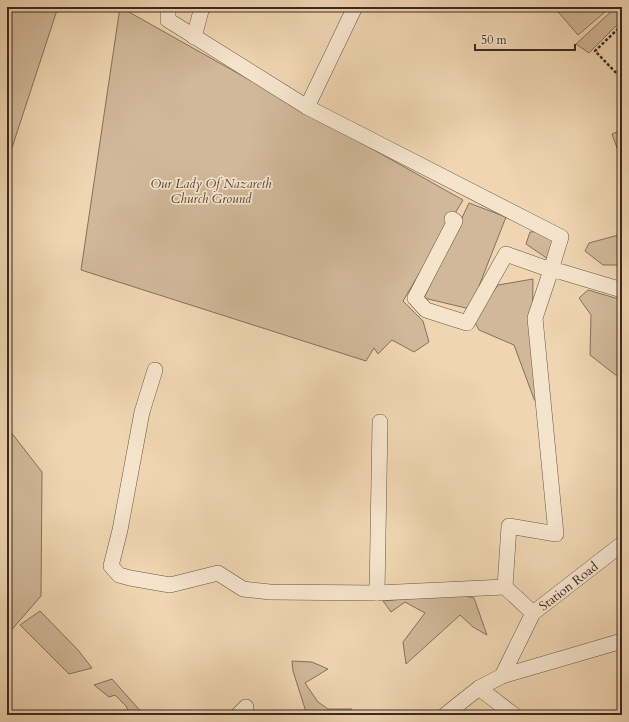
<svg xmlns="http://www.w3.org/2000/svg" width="629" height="722" viewBox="0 0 629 722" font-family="Cardo,serif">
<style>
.green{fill:#d1b899;stroke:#86705d}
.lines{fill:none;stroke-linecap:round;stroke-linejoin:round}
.minor-casing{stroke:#695445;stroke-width:16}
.path{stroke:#3c2921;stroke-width:2.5;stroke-dasharray:3 2;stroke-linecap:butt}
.minor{stroke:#f5e4cc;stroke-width:15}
.labels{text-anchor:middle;stroke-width:3.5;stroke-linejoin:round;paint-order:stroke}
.park-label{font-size:13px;font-style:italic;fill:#5a4639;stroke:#f5e4cc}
.street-label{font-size:13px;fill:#3c2921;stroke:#f5e4cc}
</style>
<rect width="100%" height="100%" fill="#efd5b1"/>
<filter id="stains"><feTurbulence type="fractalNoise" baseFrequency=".005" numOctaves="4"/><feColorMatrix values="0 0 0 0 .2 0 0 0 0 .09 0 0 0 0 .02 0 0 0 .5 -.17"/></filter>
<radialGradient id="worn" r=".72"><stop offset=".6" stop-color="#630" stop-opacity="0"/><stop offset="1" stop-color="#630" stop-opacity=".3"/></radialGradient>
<path class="green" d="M 7,7 L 58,7 L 7,163 Z
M 120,7 L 463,200 L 403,301 L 423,321 L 429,342 L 414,352 L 392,340 L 378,354 L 374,348 L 366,361 L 81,270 Z
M 554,7 L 611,7 L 578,35 Z
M 616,7 L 622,7 L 622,20 L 589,53 L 576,44 Z
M 622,130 L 622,162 L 612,134 Z
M 469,203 L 506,217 L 470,309 L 424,298 Z
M 561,230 L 548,259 L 526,244 L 530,232 Z
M 622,234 L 622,265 L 603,265 L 585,251 L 589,243 Z
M 533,279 L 532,342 L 539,407 L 534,399 L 514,345 L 479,330 L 473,319 L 498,285 Z
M 588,290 L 622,300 L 622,380 L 590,355 L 591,315 L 579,298 Z
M 7,427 L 42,472 L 41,596 L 7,635 Z
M 457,594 L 474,598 L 487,635 L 473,627 L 460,615 L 406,664 L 403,642 L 425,613 L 405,602 L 391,612 L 383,601 Z
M 40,611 L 78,650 L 92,668 L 69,674 L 20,625 Z
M 292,661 L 312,662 L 328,669 L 305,683 L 318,702 L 328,709 L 352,709 L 349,714 L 307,715 L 293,671 Z
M 112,679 L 144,715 L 130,715 L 126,706 L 115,695 L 109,697 L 94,685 Z"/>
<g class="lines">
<defs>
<g id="minor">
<path d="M 168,7 L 168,20 L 307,107 L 561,237 L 551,270 L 562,272 L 622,290"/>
<path d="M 194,37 L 202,7"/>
<path d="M 307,107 L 355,7"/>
<path d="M 452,219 L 455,221 L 415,298 L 426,310 L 467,323 L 506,254 L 551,270 L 535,318 L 556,534 L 509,526 L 505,587 L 533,613"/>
<path d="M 155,370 L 142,412 L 120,530 L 111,566 L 119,575 L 130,578 L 170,585 L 218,573 L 243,589 L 270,592 L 377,593 L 505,587"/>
<path d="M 377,593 L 380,422"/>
<path d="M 502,676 L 622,641"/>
<path d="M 479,688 L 514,715"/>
<path d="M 238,715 L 246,707"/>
<path id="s1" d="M 445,715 L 479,688 L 502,676 L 533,613 L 622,544"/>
</g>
</defs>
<use href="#minor" class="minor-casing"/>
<path class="path" d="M 622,25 L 595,51 L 622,79"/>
<use href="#minor" class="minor"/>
</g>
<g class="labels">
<g class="park-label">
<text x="211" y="188">Our Lady Of Nazareth<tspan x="211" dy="15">Church Ground</tspan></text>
</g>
<g class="street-label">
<text dy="5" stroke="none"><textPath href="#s1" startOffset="184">Station Road</textPath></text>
</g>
</g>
<rect width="629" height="722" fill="none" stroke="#efd5b1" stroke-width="24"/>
<rect x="8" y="8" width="613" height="706" fill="none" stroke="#3c2921" stroke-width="2"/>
<rect x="12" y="12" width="605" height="698" fill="none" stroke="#3c2921"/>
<path d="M475 44v6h100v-6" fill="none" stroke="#3c2921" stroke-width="2"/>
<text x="481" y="44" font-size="12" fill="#3c2921" stroke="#f5e4cc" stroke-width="3" paint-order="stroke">50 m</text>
<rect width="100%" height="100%" filter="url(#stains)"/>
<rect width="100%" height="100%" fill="url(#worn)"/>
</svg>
